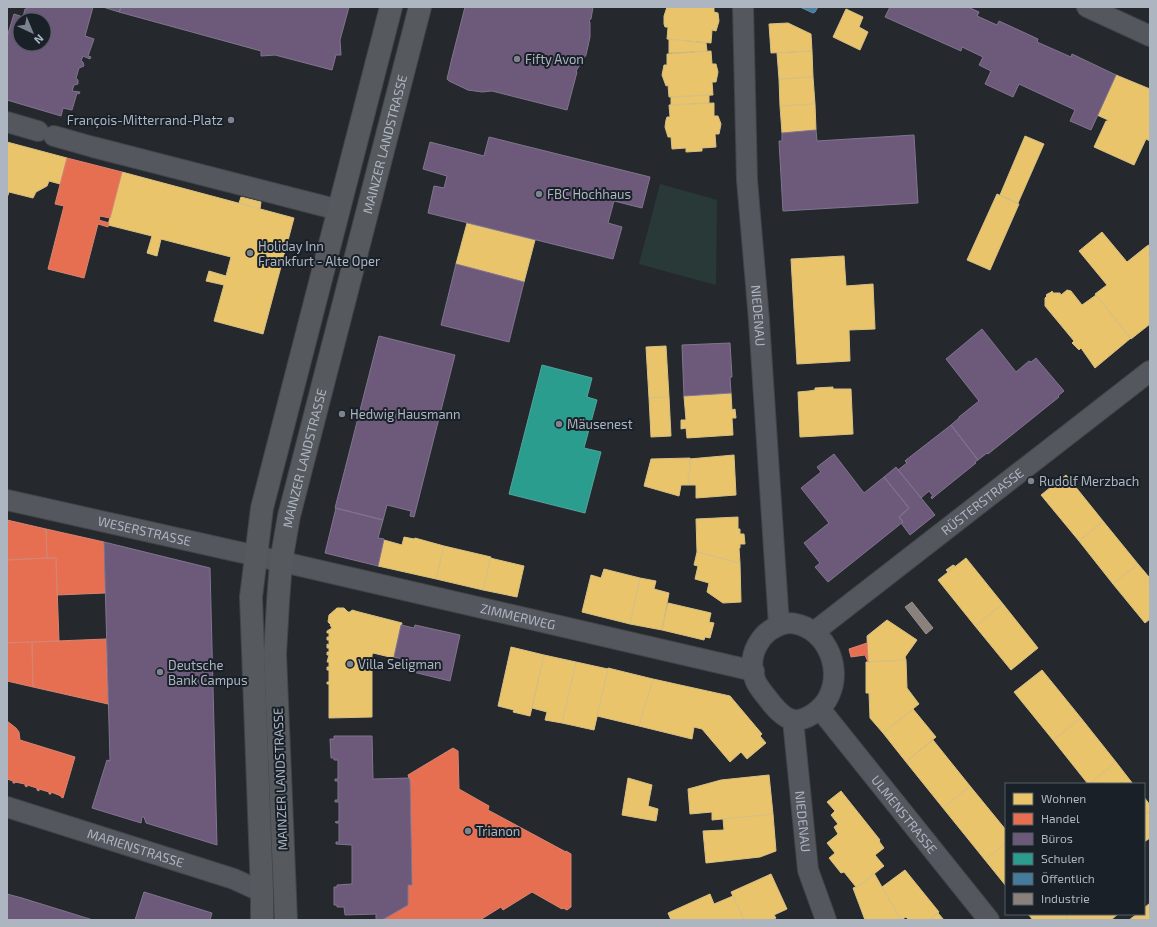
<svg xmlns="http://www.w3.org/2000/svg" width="1157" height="927" viewBox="0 0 1157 927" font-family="'Exo 2',sans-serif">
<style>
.green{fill:#283938}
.homes{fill:#e9c46a;stroke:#d7c084}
.shops{fill:#e76f51;stroke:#d68473}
.offices{fill:#6d597a;stroke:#80758f;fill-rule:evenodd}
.schools{fill:#2a9d8f;stroke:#51a49e}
.public{fill:#457b9d;stroke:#648ca8}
.industry{fill:#8a817c;stroke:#949191}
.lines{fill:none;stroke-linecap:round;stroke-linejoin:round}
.minor-casing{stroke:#424549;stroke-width:22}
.primary-casing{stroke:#41454b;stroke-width:24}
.minor{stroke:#54575d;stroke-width:20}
.primary{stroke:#565a5f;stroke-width:22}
.poi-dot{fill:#7d848e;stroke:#192028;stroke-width:1.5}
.labels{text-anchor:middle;stroke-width:4;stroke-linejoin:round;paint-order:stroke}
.poi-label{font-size:13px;fill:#adb5c1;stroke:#192028;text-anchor:start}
.street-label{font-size:13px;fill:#adb5c1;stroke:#192028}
</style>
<rect width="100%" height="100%" fill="#25292e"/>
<path class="green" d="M 660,184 L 717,200 L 716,285 L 639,264 Z"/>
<path class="homes" d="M 667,7 L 714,7 L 714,12 L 718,13 L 719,21 L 716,31 L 712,30 L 711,43 L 667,39 L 668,27 L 665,27 L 664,24 L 664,16 Z
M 846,9 L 863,17 L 859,27 L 868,32 L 860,50 L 833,37 Z
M 788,23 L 811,34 L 812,51 L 771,53 L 769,24 Z
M 669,39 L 706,43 L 707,51 L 669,53 Z
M 711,51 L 712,64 L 716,64 L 718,72 L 716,82 L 712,82 L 713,95 L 669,97 L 668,85 L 666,86 L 662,75 L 664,65 L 667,65 L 667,54 Z
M 812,51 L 813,77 L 779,79 L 777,53 Z
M 1116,75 L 1150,89 L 1150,141 L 1146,139 L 1134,165 L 1094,147 L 1106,121 L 1108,121 L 1108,120 L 1097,115 Z
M 813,77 L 815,104 L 780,106 L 779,79 Z
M 709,95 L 709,103 L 671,105 L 671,97 Z
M 714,103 L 714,116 L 718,116 L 721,124 L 719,134 L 715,134 L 716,147 L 702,148 L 702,151 L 686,152 L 686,148 L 672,149 L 671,137 L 668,137 L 665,127 L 666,120 L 667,117 L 670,117 L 669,105 Z
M 815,104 L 816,130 L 782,133 L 780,106 Z
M 1025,136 L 1044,144 L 1018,203 L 1000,195 Z
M 7,142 L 67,158 L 60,184 L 49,181 L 47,186 L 36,192 L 33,198 L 9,192 L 7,198 Z
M 122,172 L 294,218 L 263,334 L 214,321 L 224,285 L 206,281 L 209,271 L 226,276 L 231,257 L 161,239 L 157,256 L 147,253 L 152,236 L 108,225 Z
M 997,194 L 1019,204 L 990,270 L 967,260 Z
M 241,197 L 261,202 L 260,209 L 239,203 Z
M 467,223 L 535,240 L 524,282 L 456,264 Z
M 1102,232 L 1127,262 L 1147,246 L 1149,245 L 1150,246 L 1150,324 L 1131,339 L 1095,294 L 1107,285 L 1079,251 Z
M 844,256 L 846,286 L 873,284 L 875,329 L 849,330 L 850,361 L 797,364 L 791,259 Z
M 1067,290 L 1071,291 L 1082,305 L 1096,295 L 1131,338 L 1095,368 L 1081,348 L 1079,350 L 1072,343 L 1074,341 L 1045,306 L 1045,298 L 1047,296 L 1046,295 L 1049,293 L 1050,293 L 1052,291 L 1053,293 L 1060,293 L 1061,295 Z
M 666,346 L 669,397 L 649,398 L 646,347 Z
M 833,387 L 833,389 L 851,389 L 853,434 L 800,437 L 798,392 L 809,391 L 815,390 L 815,388 Z
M 731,393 L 732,410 L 735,409 L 736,418 L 732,418 L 733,435 L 687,438 L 686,428 L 681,429 L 681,420 L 686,420 L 684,396 Z
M 669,397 L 671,436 L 651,437 L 649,398 Z
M 734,455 L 736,495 L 696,498 L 696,485 L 689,485 L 688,472 L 690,472 L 689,459 Z
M 690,458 L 690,472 L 688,472 L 689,485 L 681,485 L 679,496 L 644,486 L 651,459 Z
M 1066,475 L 1103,521 L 1079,541 L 1041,495 Z
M 738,517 L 738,529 L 740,529 L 740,534 L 744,534 L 745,544 L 740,544 L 740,548 L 739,548 L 740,563 L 697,552 L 696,519 Z
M 1103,521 L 1138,564 L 1113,584 L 1079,541 Z
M 404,537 L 414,539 L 415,538 L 444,546 L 436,579 L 378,566 L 384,540 L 402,545 Z
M 444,546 L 491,557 L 483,590 L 436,579 Z
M 697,552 L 740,563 L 741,602 L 723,603 L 707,592 L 709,583 L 695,579 L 698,566 L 694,565 Z
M 490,558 L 524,566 L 517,597 L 483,590 Z
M 966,558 L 1003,604 L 975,626 L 938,580 Z
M 1138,564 L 1149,577 L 1150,577 L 1150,619 L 1145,623 L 1113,584 Z
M 953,565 L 955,566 L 948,572 L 946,570 Z
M 604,569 L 640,578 L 630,624 L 582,612 L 591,575 L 601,578 Z
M 640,578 L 656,581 L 654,589 L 669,593 L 662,630 L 630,624 Z
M 668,603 L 711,613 L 709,622 L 714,623 L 710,638 L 705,637 L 704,640 L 662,630 Z
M 1003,604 L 1038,648 L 1011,670 L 975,626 Z
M 337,608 L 344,608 L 348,612 L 350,612 L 352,610 L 359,612 L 402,623 L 394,658 L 373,653 L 372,655 L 372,717 L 329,718 L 329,684 L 327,684 L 327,682 L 329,682 L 329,670 L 327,670 L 327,667 L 329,667 L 329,662 L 327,662 L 329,655 L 327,655 L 327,652 L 329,652 L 329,648 L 327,648 L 327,644 L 329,645 L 329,640 L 327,640 L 327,637 L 329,637 L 329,633 L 327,633 L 327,631 L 332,628 L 330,625 L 331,625 L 328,622 L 329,615 Z
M 887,620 L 917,640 L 905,657 L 906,660 L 868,662 L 867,636 Z
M 511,647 L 544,655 L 530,716 L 513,712 L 514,710 L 498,706 Z
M 544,655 L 576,662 L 562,723 L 545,720 L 547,712 L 532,708 Z
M 906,660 L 907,688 L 919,704 L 883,733 L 870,718 L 869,693 L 866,693 L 866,662 Z
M 576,662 L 608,669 L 594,730 L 562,723 Z
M 608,668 L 653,679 L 639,726 L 597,716 Z
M 1042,670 L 1081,718 L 1053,740 L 1014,692 Z
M 653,679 L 730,696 L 762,734 L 760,736 L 766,743 L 747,759 L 741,752 L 730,762 L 702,729 L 694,727 L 692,739 L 639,726 Z
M 913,709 L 936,737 L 906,762 L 883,733 Z
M 1081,718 L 1116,762 L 1089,784 L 1088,784 L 1053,740 Z
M 933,740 L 970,786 L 943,808 L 906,762 Z
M 1116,762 L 1133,784 L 1089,784 Z
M 769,775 L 773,814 L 712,820 L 712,812 L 690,814 L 688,789 L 721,780 Z
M 628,778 L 652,785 L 648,806 L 658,809 L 656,821 L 622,815 Z
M 970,786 L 1006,830 L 1006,843 L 985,860 L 943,808 Z
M 841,791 L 880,840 L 879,841 L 884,848 L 875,855 L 884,866 L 859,886 L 856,887 L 844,872 L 841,873 L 829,858 L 835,853 L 827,843 L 838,834 L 834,827 L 838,824 L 831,815 L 835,811 L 827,802 Z
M 1144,797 L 1150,805 L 1150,811 L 1144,815 Z
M 1150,811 L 1150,838 L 1144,842 L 1144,815 Z
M 773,814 L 776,851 L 760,857 L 706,863 L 703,831 L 724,830 L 723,819 Z
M 1006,843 L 1006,886 L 985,860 Z
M 905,870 L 939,912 L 929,920 L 909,920 L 906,917 L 901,920 L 882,887 Z
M 874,873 L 882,887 L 901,920 L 865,920 L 853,888 L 859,886 Z
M 771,874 L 787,909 L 774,915 L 776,918 L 772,920 L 744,920 L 731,892 Z
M 710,894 L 714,904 L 733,896 L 744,920 L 671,920 L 668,913 Z
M 1150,903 L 1150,920 L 1129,920 L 1137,914 L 1144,914 L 1144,908 Z
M 938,913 L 944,920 L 929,920 Z
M 1028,914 L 1067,914 L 1067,920 L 1033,920 Z
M 1067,914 L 1118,914 L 1111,920 L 1067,920 Z"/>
<path class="shops" d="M 67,158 L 122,172 L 110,218 L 100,216 L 99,220 L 109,223 L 108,227 L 98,224 L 84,278 L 48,269 L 64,206 L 55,204 Z
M 7,520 L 46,529 L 47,558 L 7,560 Z
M 46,529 L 104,542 L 105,593 L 57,595 L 56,558 L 47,558 Z
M 47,558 L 56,558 L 59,641 L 7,643 L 7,560 Z
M 106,639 L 108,704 L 33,687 L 32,642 Z
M 32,642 L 33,687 L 7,681 L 7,643 Z
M 867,643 L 868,662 L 865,655 L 851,657 L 849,649 Z
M 7,721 L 16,728 L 19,732 L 20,740 L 75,757 L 63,798 L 61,797 L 61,796 L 51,792 L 51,794 L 49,794 L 49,792 L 39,789 L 39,791 L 37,790 L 37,788 L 27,785 L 27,787 L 25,786 L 25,784 L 15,782 L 15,783 L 13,783 L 13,781 L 7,779 Z
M 453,748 L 458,751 L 459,789 L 489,806 L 488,810 L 566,852 L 566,851 L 571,854 L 571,907 L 567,910 L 563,908 L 562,909 L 532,892 L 503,910 L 501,907 L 480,920 L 382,920 L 408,905 L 408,885 L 412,885 L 410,781 L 408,775 Z"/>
<path class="offices" d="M 27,7 L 93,7 L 85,36 L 94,39 L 88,56 L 91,57 L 90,59 L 83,56 L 81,61 L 83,62 L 84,66 L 79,68 L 76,78 L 78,80 L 78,84 L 74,85 L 72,91 L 80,92 L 79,94 L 77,93 L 72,110 L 63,108 L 61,116 L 7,100 L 7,37 L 14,14 L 23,17 L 25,9 L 27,9 ZM 20,20 L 44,20 L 44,44 L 20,44 Z
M 103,7 L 121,7 L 119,12 Z
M 121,7 L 349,7 L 340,40 L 341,55 L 336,55 L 332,70 L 275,55 L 261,56 L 261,51 L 119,12 Z
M 465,7 L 593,7 L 591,19 L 589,20 L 590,23 L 590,37 L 586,55 L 576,71 L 577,72 L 567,110 L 492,91 L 482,92 L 468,90 L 449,81 L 447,79 L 452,58 Z
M 890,7 L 968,7 L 979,12 L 977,16 L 997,25 L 999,21 L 1038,39 L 1037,42 L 1071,57 L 1072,54 L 1116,75 L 1091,130 L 1070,121 L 1075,110 L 1019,84 L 1013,97 L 985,84 L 991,71 L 979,65 L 983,57 L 962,47 L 961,51 L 885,17 Z
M 816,130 L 817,141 L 914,135 L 918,203 L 783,211 L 779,141 L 782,141 L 782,133 Z
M 489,137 L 650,177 L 642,208 L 614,201 L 608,223 L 622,227 L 613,259 L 428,213 L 434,186 L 444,188 L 447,176 L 423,169 L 430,142 L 484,156 Z
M 456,264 L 524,282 L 509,342 L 441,325 Z
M 982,329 L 1016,372 L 1029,361 L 1031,362 L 1036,358 L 1064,391 L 1058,396 L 1059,397 L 988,454 L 987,453 L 978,460 L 951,425 L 959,418 L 959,417 L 979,401 L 946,359 Z
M 379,336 L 455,355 L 414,517 L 410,516 L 411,511 L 387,505 L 383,520 L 335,508 Z
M 730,343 L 732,377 L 730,377 L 731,393 L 684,396 L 682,345 Z
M 951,425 L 978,460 L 975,462 L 976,463 L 935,496 L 932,499 L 931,497 L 933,496 L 929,491 L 921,498 L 898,470 L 907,463 L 905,461 L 906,460 Z
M 834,454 L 864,493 L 884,477 L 909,508 L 899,517 L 903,522 L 828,582 L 815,567 L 820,563 L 804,543 L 829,523 L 801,488 L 821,472 L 817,467 Z
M 896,467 L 935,515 L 910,535 L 901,523 L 903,522 L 899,517 L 909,508 L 884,477 Z
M 336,508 L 383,520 L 378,538 L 384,539 L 378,566 L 325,553 Z
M 104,542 L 210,568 L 217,845 L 146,823 L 144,817 L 142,817 L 141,823 L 92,808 L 107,760 L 110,761 Z
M 401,625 L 414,628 L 415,625 L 460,635 L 450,681 L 405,670 L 407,660 L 394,657 Z
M 334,736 L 372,736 L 373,779 L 409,778 L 410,781 L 412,885 L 408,885 L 408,905 L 382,920 L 376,920 L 376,914 L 345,915 L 344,907 L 337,907 L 337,905 L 334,905 L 334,887 L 337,887 L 337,885 L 352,884 L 352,845 L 336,844 L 336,842 L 339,842 L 339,823 L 336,823 L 335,822 L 339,821 L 339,802 L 335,802 L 335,800 L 338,800 L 338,781 L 335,781 L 335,779 L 338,779 L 338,760 L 334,760 L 334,758 L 331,758 L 330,739 L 334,739 Z
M 144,892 L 212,913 L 210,920 L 135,920 Z
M 7,894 L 22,898 L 93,920 L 7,920 Z"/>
<path class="schools" d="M 542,365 L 592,378 L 587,397 L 597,400 L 584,448 L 601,452 L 585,513 L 509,494 Z"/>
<path class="public" d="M 800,7 L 818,7 L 815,12 L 813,13 Z"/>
<path class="industry" d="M 912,602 L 933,628 L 926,634 L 905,607 Z"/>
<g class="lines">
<defs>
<g id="minor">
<path id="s1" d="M 743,7 L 747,180 L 759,320 L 779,625"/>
<path d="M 1087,7 L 1150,36"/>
<path d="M 7,122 L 38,131"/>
<path d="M 54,136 L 93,147 L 339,210"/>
<path id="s2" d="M 7,500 L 257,556 L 754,671"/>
<path d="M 787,623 C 823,623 844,665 829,696 C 826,703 820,709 813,714 C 808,717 801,721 794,720 C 785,719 777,710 772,704 C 767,697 760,690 756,682 C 745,656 760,629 787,623 Z"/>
<path id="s3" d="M 814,632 L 1150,371"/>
<path id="s4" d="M 820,709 L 989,920"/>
<path id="s5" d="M 793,720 L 808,870 L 826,920"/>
<path id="s6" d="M 7,807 L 234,879 L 262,892"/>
</g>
<g id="primary">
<path d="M 262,920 L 262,892 L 251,597 L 262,508 L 391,7"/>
<path id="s7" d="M 286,920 L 275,654 L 278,602 L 281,562 L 289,516 L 297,485 L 420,7"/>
</g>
</defs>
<use href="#minor" class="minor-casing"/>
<use href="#primary" class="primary-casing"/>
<use href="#minor" class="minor"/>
<use href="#primary" class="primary"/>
</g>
<g class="poi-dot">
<circle cx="517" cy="59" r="4"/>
<circle cx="231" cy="120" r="4"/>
<circle cx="539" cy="194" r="4"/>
<circle cx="250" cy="253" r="4"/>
<circle cx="342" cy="414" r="4"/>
<circle cx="559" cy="424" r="4"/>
<circle cx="1031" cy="481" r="4"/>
<circle cx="350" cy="664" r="4"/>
<circle cx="160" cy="672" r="4"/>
<circle cx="468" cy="831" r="4"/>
</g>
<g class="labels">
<g class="poi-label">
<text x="525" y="64">Fifty Avon</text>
<text x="223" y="125" text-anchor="end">François-Mitterrand-Platz</text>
<text x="547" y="199">FBC Hochhaus</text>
<text x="258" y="251">Holiday Inn<tspan x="258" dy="15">Frankfurt - Alte Oper</tspan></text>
<text x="350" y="419">Hedwig Hausmann</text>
<text x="567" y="429">Mäusenest</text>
<text x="1039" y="486">Rudolf Merzbach</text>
<text x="358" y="669">Villa Seligman</text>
<text x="168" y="670">Deutsche<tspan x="168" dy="15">Bank Campus</tspan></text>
<text x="476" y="836">Trianon</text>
</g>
<g class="street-label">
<text dy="5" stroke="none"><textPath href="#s7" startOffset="789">MAINZER LANDSTRASSE</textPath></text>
<text dy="5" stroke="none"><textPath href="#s1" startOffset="309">NIEDENAU</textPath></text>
<text dy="5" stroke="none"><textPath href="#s7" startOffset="465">MAINZER LANDSTRASSE</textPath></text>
<text dy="5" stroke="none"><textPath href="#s3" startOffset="213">RÜSTERSTRASSE</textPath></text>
<text dy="5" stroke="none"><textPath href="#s2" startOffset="141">WESERSTRASSE</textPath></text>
<text dy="5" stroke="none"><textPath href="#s2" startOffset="524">ZIMMERWEG</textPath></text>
<text transform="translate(280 779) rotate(-92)" y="5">MAINZER LANDSTRASSE</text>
<text dy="5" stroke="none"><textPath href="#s4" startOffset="135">ULMENSTRASSE</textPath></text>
<text dy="5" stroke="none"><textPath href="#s5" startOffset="102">NIEDENAU</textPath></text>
<text dy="5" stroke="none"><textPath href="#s6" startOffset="135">MARIENSTRASSE</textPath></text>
</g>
</g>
<rect width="1157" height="927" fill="none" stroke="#adb5c1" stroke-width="16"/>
<rect x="1005" y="783" width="140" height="132" fill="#192028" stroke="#545c65"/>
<rect x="1013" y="793" width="20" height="12" fill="#e9c46a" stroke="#545c65"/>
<text x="1041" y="803" font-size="12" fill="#adb5c1">Wohnen</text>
<rect x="1013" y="813" width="20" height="12" fill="#e76f51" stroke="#545c65"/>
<text x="1041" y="823" font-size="12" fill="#adb5c1">Handel</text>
<rect x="1013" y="833" width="20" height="12" fill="#6d597a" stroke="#545c65"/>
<text x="1041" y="843" font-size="12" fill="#adb5c1">Büros</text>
<rect x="1013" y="853" width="20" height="12" fill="#2a9d8f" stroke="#545c65"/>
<text x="1041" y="863" font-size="12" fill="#adb5c1">Schulen</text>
<rect x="1013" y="873" width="20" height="12" fill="#457b9d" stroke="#545c65"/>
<text x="1041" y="883" font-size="12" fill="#adb5c1">Öffentlich</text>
<rect x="1013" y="893" width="20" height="12" fill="#8a817c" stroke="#545c65"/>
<text x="1041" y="903" font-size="12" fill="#adb5c1">Industrie</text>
<g transform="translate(32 32) rotate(136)"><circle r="19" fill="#192028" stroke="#545c65"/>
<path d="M0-3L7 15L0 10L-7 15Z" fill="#7d848e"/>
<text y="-6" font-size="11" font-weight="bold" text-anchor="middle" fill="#adb5c1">N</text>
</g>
</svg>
